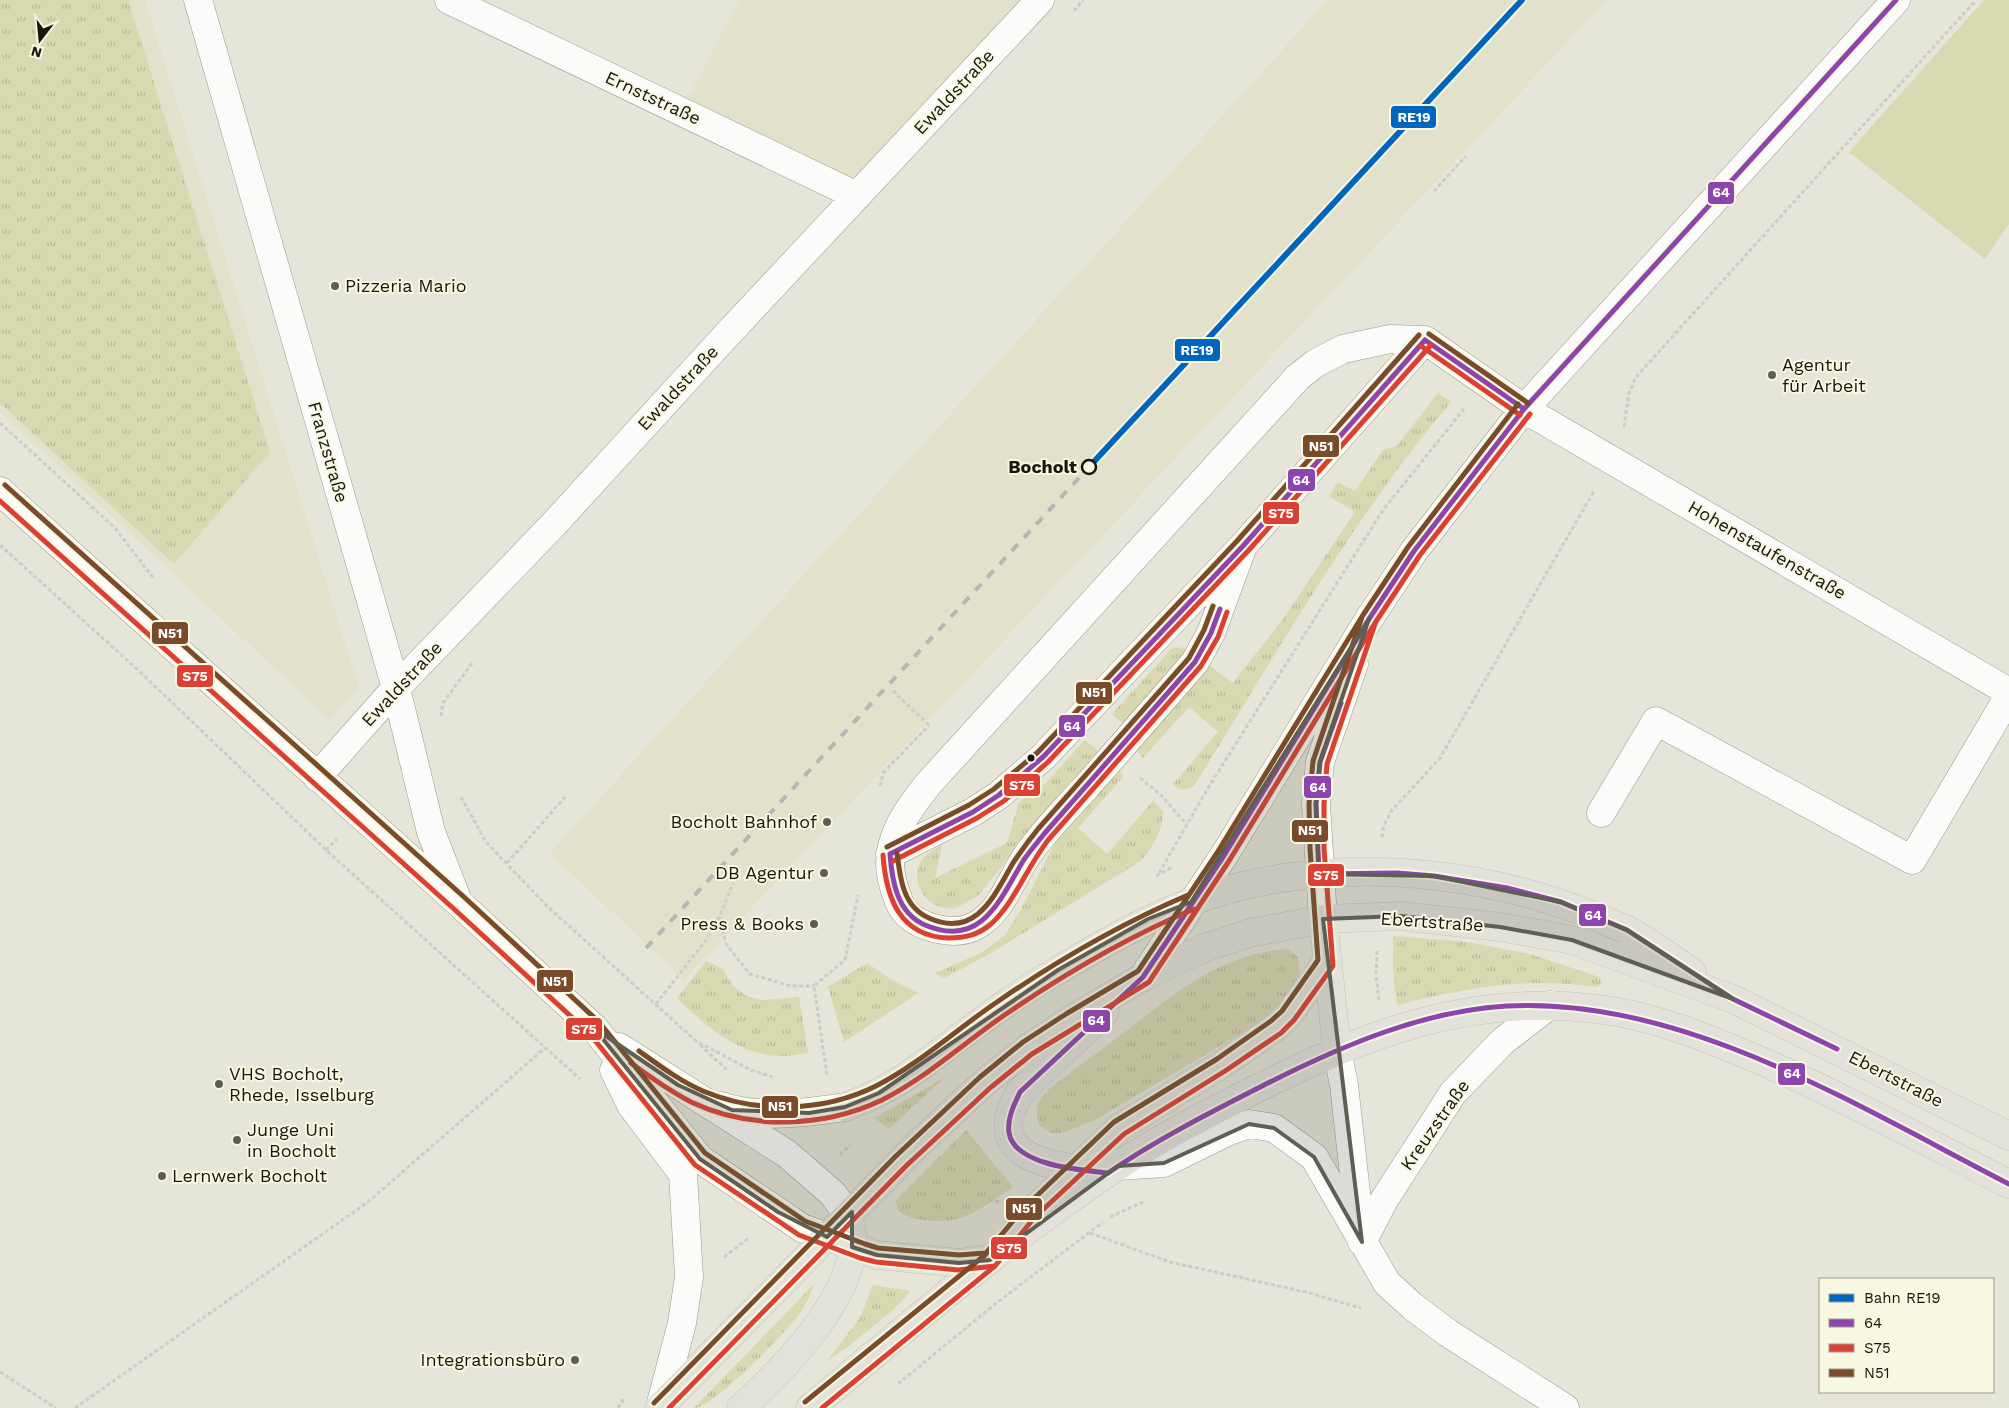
<svg xmlns="http://www.w3.org/2000/svg" width="2009" height="1408" viewBox="0 0 2009 1408" font-family="'Work Sans',sans-serif">
<style>
.built{fill:#e1e1cc}
.grass{fill:url(#grass-tufts)}
.park{fill:#d8d8b1}
.lines{fill:none;stroke-linecap:round;stroke-linejoin:round}
.minor-casing{stroke:#999990;stroke-width:29}
.major-casing{stroke:#c2c2bd;stroke-width:29}
.path{stroke:#ccccc8;stroke-width:3;stroke-dasharray:4 2.5;stroke-linecap:butt}
.minor{stroke:#fbfbf9;stroke-width:28}
.major{stroke:#e3e2da;stroke-width:28}
.rail{stroke:#b6b6b3;stroke-width:4;stroke-dasharray:9 9;stroke-linecap:butt}
.bus-1-casing{stroke:#f7f7e2;stroke-width:9}
.bus-2-casing{stroke:#f7f7e2;stroke-width:9}
.bus-3-casing{stroke:#f7f7e2;stroke-width:9}
.bus-1{stroke:#8e44ad;stroke-width:5}
.bus-2{stroke:#da4033;stroke-width:5}
.bus-3{stroke:#7a4b2a;stroke-width:5}
.rail-1-casing{stroke:#f7f7e2;stroke-width:10}
.rail-1{stroke:#0065bd;stroke-width:6}
.marked{fill:#5e5e55;fill-opacity:0.2;stroke:#5e5e55;stroke-width:4;stroke-linejoin:round}
.poi-dot{fill:#5e5e55;stroke:#f7f7e2;stroke-width:2}
.stop-dot{fill:#f7f7e2;stroke:#16160e;stroke-width:2.5}
.bus-dot{fill:#16160e;stroke:#f7f7e2;stroke-width:2}
.labels{text-anchor:middle;stroke-width:4;stroke-linejoin:round;paint-order:stroke}
.street-label{font-size:18px;fill:#16160e;stroke:#f7f7e2}
.poi-label{font-size:18px;fill:#16160e;stroke:#f7f7e2;text-anchor:start}
.stop-label{font-size:18px;font-weight:bold;fill:#16160e;stroke:#f7f7e2;text-anchor:end}
.line-badge{stroke:#f7f7e2;stroke-width:2}
.badge-label{font-size:14px;text-anchor:middle;font-weight:bold;fill:#fff}
</style>
<defs>
<pattern id="grass-tufts" width="24" height="20" patternUnits="userSpaceOnUse" patternTransform="scale(1.25)"><rect width="24" height="20" fill="#d8d8b1"/><path d="M3 7l-1-3M5 7V3M7 7l1-3M15 17l-1-3M17 17v-4M19 17l1-3" fill="none" stroke="#b9b997"/></pattern>
</defs>
<rect width="100%" height="100%" fill="#e5e5da"/>
<path class="built" d="M 0,0 L 145,0 L 359,688 L 330,720 L 0,412 Z
M 740,0 L 1028,0 L 853,187 L 684,105 Z
M 1328,0 L 1607,0 L 684,980 L 550,853 Z"/>
<path class="grass" d="M 0,0 L 128,0 L 270,452 L 174,564 L 0,403 Z
M 1438,393 L 1451,402 C 1351,520 1275,656 1194,786 C 1185,791 1180,791 1173,784 L 1218,732 L 1189,707 L 1143,758 L 1136,749 L 1210,666 L 1233,683 L 1283,619 L 1355,512 L 1329,496 L 1338,482 L 1355,491 L 1383,450 L 1397,446 Z
M 1173,647 L 1184,648 L 1186,652 L 1126,726 L 1112,714 Z
M 1085,740 L 1098,751 L 1055,799 L 979,895 L 954,909 C 947,908 938,907 932,903 C 917,893 912,872 923,858 C 928,853 936,849 942,844 L 935,878 L 1007,843 L 1019,802 L 1045,784 Z
M 1116,768 L 1124,776 L 1078,828 L 1107,854 L 1153,801 L 1163,811 C 1162,832 1154,845 1141,861 L 986,956 L 944,978 L 935,973 L 983,952 L 1005,935 L 1020,911 L 1057,839 Z
M 1393,936 L 1467,942 L 1530,954 L 1596,976 L 1600,978 L 1602,984 L 1596,987 C 1530,976 1461,989 1397,1005 L 1393,972 Z
M 1288,949 L 1298,957 L 1300,973 L 1289,992 L 1274,1010 L 1247,1030 L 1093,1121 L 1062,1133 L 1051,1133 L 1040,1126 C 1033,1107 1038,1102 1050,1088 C 1077,1068 1104,1048 1130,1028 C 1178,990 1224,953 1288,949 Z
M 706,961 L 723,969 L 732,985 L 745,995 L 761,1000 L 799,997 L 808,1053 C 798,1054 787,1057 777,1056 C 737,1054 703,1024 677,998 Z
M 867,963 L 892,980 L 918,993 L 844,1042 L 828,987 Z
M 944,1078 L 889,1129 L 874,1118 Z
M 966,1130 L 1013,1187 C 999,1196 985,1207 969,1215 C 950,1224 915,1223 898,1211 L 896,1200 Z
M 815,1283 C 810,1295 805,1307 797,1317 C 783,1335 713,1408 694,1408 Z
M 873,1285 L 911,1291 L 893,1310 L 849,1346 L 827,1361 L 860,1318 Z"/>
<path class="park" d="M 1984,0 L 2009,0 L 2009,224 L 1985,259 L 1849,152 Z"/>
<g class="lines">
<defs>
<path id="minor" d="M 198,0 L 396,688 L 431,832 L 457,899
M 449,0 L 857,196
M 0,491 L 459,903 L 594,1028 L 700,1159 L 802,1228 L 827,1237
M 1243,546 L 1211,633 L 1195,662 C 1159,704 1122,746 1086,787 C 1067,808 1047,828 1031,850 C 1012,874 1004,911 975,926 C 954,937 917,928 903,909 C 897,900 895,890 892,880 C 883,842 907,810 930,782 L 1298,377 L 1316,363 L 1343,349 L 1390,339 L 1425,340 L 1524,409 L 2009,692
M 317,777 L 396,688 L 553,525 L 724,338 L 1040,0
M 1601,813 L 1656,721 L 1912,860 L 2009,696
M 890,854 L 973,812 L 999,795 L 1043,757 L 1243,546 L 1425,340
M 1323,919 L 1316,804 L 1320,762 L 1354,664
M 1143,977 L 1223,857 L 1369,619 L 1414,551 L 1524,409 L 1896,0
M 619,1047 L 787,1154 L 833,1194 L 848,1215
M 1337,1050 L 1344,1085 L 1360,1228
M 614,1070 L 631,1105 L 683,1174 L 689,1277 L 682,1323 L 660,1407
M 721,1106 C 760,1119 805,1113 845,1107
M 1118,1166 L 1164,1163 L 1229,1131 L 1249,1124 L 1274,1128 L 1314,1157 L 1387,1283 L 1412,1306 L 1448,1333 L 1565,1408
M 1362,1242 L 1384,1200 L 1453,1093 L 1503,1041 L 1550,1005"/>
<path id="major" d="M 1323,919 L 1337,1050
M 845,1107 C 857,1102 869,1098 879,1092 C 906,1079 929,1060 953,1042 C 987,1017 1023,990 1060,969 C 1116,936 1174,903 1238,887 C 1365,856 1507,874 1625,929 C 1648,940 1670,958 1692,972
M 1089,1171 C 1041,1164 983,1154 1020,1092 L 1105,1012
M 1032,1211 L 1119,1128 L 1221,1065 L 1276,1027 L 1288,1016 L 1326,962
M 827,1237 L 877,1255 L 959,1263 L 991,1259
M 659,1408 L 919,1143 L 985,1082 L 1028,1048 L 1070,1020 L 1143,977 L 1204,948 L 1250,933 L 1323,919 L 1401,916 L 1500,927 L 1572,940 L 1733,999 L 2009,1136
M 741,1408 C 782,1371 864,1289 851,1228
M 810,1408 C 911,1324 1011,1236 1121,1164 C 1163,1136 1207,1114 1252,1091 C 1362,1035 1471,993 1597,1009 C 1650,1015 1703,1036 1752,1057 C 1840,1095 1924,1141 2009,1184"/>
</defs>
<use href="#minor" class="minor-casing"/>
<use href="#major" class="major-casing"/>
<path class="path" d="M 1074,11 L 1083,0
M 1434,191 L 1466,156
M 0,423 L 115,528 L 154,579
M 1624,427 L 1629,393 L 1636,377 L 1976,0
M 0,545 L 137,669 L 326,850 L 580,1079
M 893,691 L 929,725
M 441,716 L 443,703 L 473,662
M 1140,778 L 1161,795 L 1187,825
M 880,786 L 883,773 L 929,725
M 461,797 L 486,842 L 548,907 L 696,1041 L 753,1071 L 773,1077
M 1382,837 L 1384,825 L 1392,810 L 1440,758 L 1594,491
M 326,850 L 337,839
M 507,863 L 565,797
M 1159,873 L 1208,788 L 1383,510 L 1464,409
M 1156,876 L 1173,867
M 720,917 L 726,944 L 750,974 L 791,986 L 814,986
M 1377,951 L 1376,976 L 1379,1000
M 656,1004 L 706,940 L 720,916 L 733,883
M 700,1045 L 727,1070
M 827,1075 L 814,986 L 845,960 L 858,895
M 840,1155 L 850,1145
M 989,1199 L 999,1202
M 1110,1217 L 1145,1201
M 1090,1233 L 1170,1262 L 1306,1292 L 1361,1308
M 724,1257 L 750,1237
M 0,1372 L 56,1408
M 898,1384 L 994,1305 L 1103,1222
M 75,1408 L 368,1202 L 545,1048
M 618,1408 L 624,1398"/>
<use href="#minor" class="minor"/>
<use href="#major" class="major"/>
<path class="rail" d="M 646,948 L 1089,467"/>
<defs>
<path id="bus-1" d="M 1425,340 L 1524,409
M 890,854 L 973,812 L 999,795 L 1043,757 L 1243,546 L 1425,340
M 890,854 C 892,881 897,913 925,925 C 981,949 1000,900 1023,861 C 1029,852 1037,843 1044,834 L 1195,662 L 1211,633 L 1220,609
M 1319,874 L 1316,804 L 1320,762 L 1341,703
M 1319,874 L 1397,873 L 1434,876 L 1507,888 L 1561,902 L 1627,930 L 1733,999 L 1837,1049
M 1108,1173 C 1082,1170 1015,1166 1009,1133 C 1007,1118 1014,1105 1020,1092 L 1143,977 L 1223,857 L 1369,619 L 1414,551 L 1524,409 L 1896,0
M 1108,1173 C 1159,1138 1215,1110 1270,1082 C 1344,1045 1423,1011 1507,1006 C 1681,996 1859,1107 2009,1184"/>
<path id="bus-2" d="M 1421,346 L 1520,415
M 0,501 L 454,909 L 589,1033 L 695,1165 L 799,1235 L 860,1258 L 876,1262 L 958,1270 L 995,1266 L 1034,1218 L 1124,1134 L 1225,1071 L 1281,1033 L 1294,1020 L 1333,966 L 1324,849 L 1324,804 L 1327,764 L 1376,621
M 883,855 C 886,897 899,936 948,938 C 965,938 978,935 991,924 C 1015,902 1028,865 1049,839 L 1201,666 L 1218,637 L 1227,612
M 893,861 L 977,818 L 1004,801 L 1048,762 L 1248,551 L 1431,345
M 631,1063 C 650,1077 670,1091 691,1102 C 750,1130 823,1128 882,1100 C 926,1078 965,1042 1006,1014 C 1066,973 1127,937 1194,909
M 669,1408 L 906,1166 L 990,1088 L 1032,1054 L 1149,982 L 1229,861 L 1375,623 L 1420,555 L 1530,414
M 822,1408 L 995,1266 L 1006,1253"/>
<path id="bus-3" d="M 1429,334 L 1528,403
M 5,485 L 464,897 L 599,1022 L 705,1153 L 805,1221 L 865,1244 L 878,1248 L 959,1255 L 986,1253 L 1024,1208 L 1114,1122 L 1217,1059 L 1271,1021 L 1282,1011 L 1318,960 L 1310,849 L 1309,804 L 1313,761 L 1362,617
M 887,847 L 969,805 L 994,789 L 1038,752 L 1237,541 L 1419,335
M 897,853 C 900,878 903,907 929,918 C 976,939 994,896 1013,863 C 1021,851 1029,840 1038,829 L 1189,658 L 1204,630 L 1213,606
M 639,1051 C 660,1066 680,1081 703,1091 C 757,1114 824,1112 876,1086 C 919,1064 957,1029 997,1002 C 1058,960 1120,924 1188,895
M 805,1402 L 985,1255 L 994,1243
M 654,1403 L 896,1156 L 980,1077 L 1023,1042 L 1066,1014 L 1138,971 L 1217,853 L 1363,615 L 1408,547 L 1518,404"/>
</defs>
<use href="#bus-1" class="bus-1-casing"/>
<use href="#bus-2" class="bus-2-casing"/>
<use href="#bus-3" class="bus-3-casing"/>
<use href="#bus-1" class="bus-1"/>
<use href="#bus-2" class="bus-2"/>
<use href="#bus-3" class="bus-3"/>
<defs>
<path id="rail-1" d="M 1089,467 L 1522,0"/>
</defs>
<use href="#rail-1" class="rail-1-casing"/>
<use href="#rail-1" class="rail-1"/>
</g>
<path class="marked" d="M 1369,619 L 1320,762 L 1316,804 L 1319,874 L 1434,876 L 1561,902 L 1627,930 L 1733,999 L 1572,940 L 1500,927 L 1401,916 L 1323,919 L 1362,1242 L 1314,1157 L 1274,1128 L 1249,1124 L 1164,1163 L 1118,1166 L 990,1260 L 959,1263 L 877,1255 L 852,1247 L 852,1212 L 827,1237 L 778,1212 L 700,1159 L 594,1028 L 678,1085 L 732,1110 L 809,1113 L 845,1107 L 879,1093 L 1058,970 L 1148,919 L 1191,902 Z"/>
<g class="poi-dot">
<circle cx="335" cy="286" r="5"/>
<circle cx="1772" cy="375" r="5"/>
<circle cx="827" cy="822" r="5"/>
<circle cx="824" cy="873" r="5"/>
<circle cx="814" cy="924" r="5"/>
<circle cx="219" cy="1084" r="5"/>
<circle cx="237" cy="1140" r="5"/>
<circle cx="162" cy="1176" r="5"/>
<circle cx="575" cy="1360" r="5"/>
</g>
<circle class="stop-dot" cx="1089" cy="467" r="7"/>
<circle class="bus-dot" cx="1031" cy="758" r="4.5"/>
<g class="labels">
<g class="street-label">
<text transform="translate(954 92) rotate(-47)" y="6">Ewaldstraße</text>
<text transform="translate(653 98) rotate(25)" y="6">Ernststraße</text>
<text transform="translate(678 388) rotate(-47)" y="6">Ewaldstraße</text>
<text transform="translate(328 452) rotate(74)" y="6">Franzstraße</text>
<text transform="translate(1767 550) rotate(30)" y="6">Hohenstaufenstraße</text>
<text transform="translate(402 684) rotate(-47)" y="6">Ewaldstraße</text>
<text transform="translate(1432 922) rotate(4)" y="6">Ebertstraße</text>
<text transform="translate(1896 1079) rotate(27)" y="6">Ebertstraße</text>
<text transform="translate(1435 1125) rotate(-55)" y="6">Kreuzstraße</text>
</g>
<g class="poi-label">
<text x="345" y="292">Pizzeria Mario</text>
<text x="1782" y="371">Agentur<tspan x="1782" dy="21">für Arbeit</tspan></text>
<text x="817" y="828" text-anchor="end">Bocholt Bahnhof</text>
<text x="814" y="879" text-anchor="end">DB Agentur</text>
<text x="804" y="930" text-anchor="end">Press &amp; Books</text>
<text x="229" y="1080">VHS Bocholt,<tspan x="229" dy="21">Rhede, Isselburg</tspan></text>
<text x="247" y="1136">Junge Uni<tspan x="247" dy="21">in Bocholt</tspan></text>
<text x="172" y="1182">Lernwerk Bocholt</text>
<text x="565" y="1366" text-anchor="end">Integrationsbüro</text>
</g>
<g class="stop-label">
<text x="1077" y="473">Bocholt</text>
</g>
</g>
<g class="line-badge">
<rect x="1390" y="105" width="47" height="24" rx="5" fill="#0065bd"/>
<rect x="1707" y="181" width="28" height="24" rx="5" fill="#8e44ad"/>
<rect x="1174" y="338" width="47" height="24" rx="5" fill="#0065bd"/>
<rect x="1302" y="434" width="38" height="24" rx="5" fill="#7a4b2a"/>
<rect x="1287" y="468" width="29" height="24" rx="5" fill="#8e44ad"/>
<rect x="1262" y="501" width="38" height="24" rx="5" fill="#da4033"/>
<rect x="151" y="621" width="38" height="24" rx="5" fill="#7a4b2a"/>
<rect x="176" y="664" width="38" height="24" rx="5" fill="#da4033"/>
<rect x="1075" y="681" width="38" height="24" rx="5" fill="#7a4b2a"/>
<rect x="1058" y="714" width="28" height="24" rx="5" fill="#8e44ad"/>
<rect x="1003" y="773" width="38" height="24" rx="5" fill="#da4033"/>
<rect x="1303" y="775" width="29" height="24" rx="5" fill="#8e44ad"/>
<rect x="1291" y="819" width="38" height="24" rx="5" fill="#7a4b2a"/>
<rect x="1307" y="863" width="38" height="24" rx="5" fill="#da4033"/>
<rect x="1578" y="903" width="29" height="24" rx="5" fill="#8e44ad"/>
<rect x="536" y="969" width="38" height="24" rx="5" fill="#7a4b2a"/>
<rect x="1082" y="1009" width="29" height="24" rx="5" fill="#8e44ad"/>
<rect x="565" y="1017" width="38" height="24" rx="5" fill="#da4033"/>
<rect x="1777" y="1062" width="29" height="24" rx="5" fill="#8e44ad"/>
<rect x="761" y="1095" width="38" height="24" rx="5" fill="#7a4b2a"/>
<rect x="1005" y="1197" width="38" height="24" rx="5" fill="#7a4b2a"/>
<rect x="990" y="1236" width="38" height="24" rx="5" fill="#da4033"/>
</g>
<g class="badge-label">
<text x="1414" y="122">RE19</text>
<text x="1721" y="197">64</text>
<text x="1197" y="355">RE19</text>
<text x="1321" y="451">N51</text>
<text x="1301" y="485">64</text>
<text x="1281" y="518">S75</text>
<text x="170" y="638">N51</text>
<text x="195" y="681">S75</text>
<text x="1094" y="697">N51</text>
<text x="1072" y="731">64</text>
<text x="1022" y="790">S75</text>
<text x="1318" y="792">64</text>
<text x="1310" y="835">N51</text>
<text x="1326" y="880">S75</text>
<text x="1593" y="920">64</text>
<text x="555" y="986">N51</text>
<text x="1096" y="1025">64</text>
<text x="584" y="1034">S75</text>
<text x="1792" y="1078">64</text>
<text x="780" y="1111">N51</text>
<text x="1024" y="1213">N51</text>
<text x="1009" y="1253">S75</text>
</g>
<rect x="1819" y="1278" width="175" height="115" fill="#f7f7e2" stroke="#9d9d8d"/>
<rect x="1829" y="1294" width="25" height="8" fill="#0065bd" stroke="#9d9d8d"/>
<text x="1864" y="1303" font-size="15" fill="#16160e">Bahn RE19</text>
<rect x="1829" y="1319" width="25" height="8" fill="#8e44ad" stroke="#9d9d8d"/>
<text x="1864" y="1328" font-size="15" fill="#16160e">64</text>
<rect x="1829" y="1344" width="25" height="8" fill="#da4033" stroke="#9d9d8d"/>
<text x="1864" y="1353" font-size="15" fill="#16160e">S75</text>
<rect x="1829" y="1369" width="25" height="8" fill="#7a4b2a" stroke="#9d9d8d"/>
<text x="1864" y="1378" font-size="15" fill="#16160e">N51</text>
<g transform="translate(40 40) rotate(196)" stroke="#f7f7e2" stroke-width="4" paint-order="stroke">
<path d="M0-4L9 19L0 12L-9 19Z" fill="#16160e"/>
<text y="-8" font-size="14" font-weight="bold" text-anchor="middle" fill="#16160e">N</text>
</g>
</svg>
